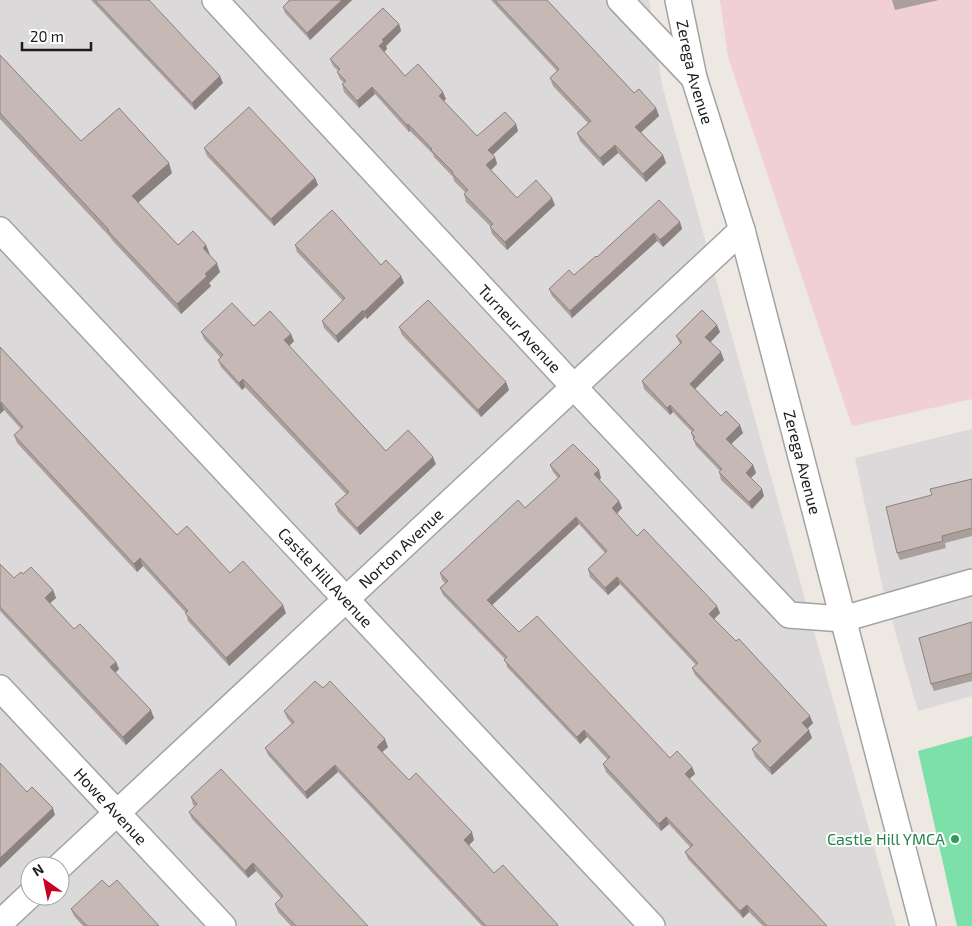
<svg xmlns="http://www.w3.org/2000/svg" width="972" height="926" viewBox="0 0 972 926" font-family="'Exo 2',sans-serif">
<style>
.residential{fill:#dbd9da;fill-rule:evenodd}
.commercial{fill:#f0d0d4}
.pitch{fill:#7de0a8}
.lines{fill:none;stroke-linecap:round;stroke-linejoin:round}
.minor-casing{stroke:#a3a3a3;stroke-width:28}
.minor{stroke:#fff;stroke-width:25}
.wall{fill:#aa9f9c}
.shaded-wall{fill:#8b827f}
.building{fill:#c6b9b5;stroke:#8b827f}
.leisure-dot{fill:#2e9e5b;stroke:#fff;stroke-width:2}
.labels{text-anchor:middle;stroke-width:4;stroke-linejoin:round;paint-order:stroke}
.street-label{font-size:16px;fill:#1c1c1c;stroke:#fff}
.leisure-label{font-size:16px;fill:#27864d;stroke:#fff;text-anchor:end}
</style>
<rect width="100%" height="100%" fill="#eee8e2"/>
<path class="residential" d="M 0,0 L 649,0 L 662,85 L 896,926 L 0,926 ZM 30,866 L 60,866 L 60,896 L 30,896 Z
M 972,429 L 972,696 L 918,711 L 883,589 L 855,458 Z"/>
<path class="commercial" d="M 720,0 L 972,0 L 972,399 L 852,426 L 728,57 Z"/>
<path class="pitch" d="M 972,736 L 972,926 L 957,926 L 918,751 Z"/>
<g class="lines">
<defs>
<g id="minor">
<path id="s1" d="M 215,0 L 574,387 L 789,615 L 843,619 L 972,582"/>
<path d="M 620,0 L 694,78"/>
<path id="s2" d="M 678,0 L 694,78 L 742,230 L 923,926"/>
<path id="s3" d="M 0,230 L 652,926"/>
<path id="s4" d="M 0,688 L 223,926"/>
<path id="s5" d="M 60,866 L 742,230"/>
<path d="M 0,923 L 30,895"/>
</g>
</defs>
<use href="#minor" class="minor-casing"/>
<use href="#minor" class="minor"/>
</g>
<path class="wall" d="M 91,0 L 149,0 L 223,83 L 195,110 Z
M 289,0 L 352,0 L 310,40 L 285,13 L 283,7 Z
M 491,0 L 547,0 L 634,93 L 656,108 L 659,116 L 641,132 L 663,155 L 666,163 L 646,182 L 618,153 L 603,166 L 580,141 L 577,133 L 588,123 L 553,86 L 550,78 L 557,71 Z
M 892,0 L 939,0 L 895,10 Z
M 399,24 L 401,31 L 386,46 L 387,49 L 384,52 L 405,76 L 446,99 L 444,101 L 477,136 L 516,124 L 518,131 L 493,155 L 495,157 L 497,164 L 491,170 L 517,198 L 555,205 L 507,250 L 492,234 L 490,227 L 490,226 L 466,202 L 464,194 L 466,193 L 454,181 L 453,177 L 434,157 L 433,154 L 410,131 L 409,132 L 375,94 L 359,108 L 344,92 L 342,84 L 344,83 L 340,79 L 337,72 L 338,71 L 333,66 L 330,59 Z
M 0,55 L 81,141 L 172,173 L 138,203 L 178,245 L 206,245 L 210,255 L 220,272 L 209,283 L 211,286 L 181,314 L 112,240 L 110,237 L 0,119 Z
M 204,148 L 315,178 L 318,185 L 274,226 L 207,156 Z
M 680,222 L 682,229 L 663,247 L 657,241 L 572,318 L 552,296 L 549,289 L 574,275 L 597,257 Z
M 295,245 L 381,265 L 401,276 L 404,283 L 367,319 L 365,317 L 338,343 L 324,328 L 322,321 L 343,301 L 297,252 Z
M 254,326 L 294,341 L 289,346 L 386,451 L 436,464 L 360,535 L 338,512 L 335,504 L 346,494 L 245,387 L 242,390 L 221,367 L 218,360 L 221,358 L 204,339 L 201,332 Z
M 399,327 L 506,382 L 509,390 L 481,417 L 402,335 Z
M 720,332 L 710,342 L 724,360 L 695,389 L 721,416 L 743,433 L 731,444 L 753,465 L 756,473 L 751,478 L 764,496 L 752,509 L 721,480 L 719,472 L 720,471 L 696,446 L 691,433 L 692,432 L 673,412 L 670,415 L 644,389 L 642,381 L 680,344 L 676,336 Z
M 0,347 L 177,535 L 286,613 L 229,666 L 188,621 L 186,613 L 143,566 L 137,572 L 17,443 L 14,435 L 21,429 L 4,410 L 0,414 Z
M 550,465 L 601,478 L 599,480 L 619,501 L 622,508 L 617,514 L 637,536 L 720,613 L 714,619 L 813,723 L 807,729 L 812,738 L 772,775 L 755,757 L 752,749 L 759,743 L 695,675 L 692,668 L 696,665 L 620,584 L 608,595 L 590,577 L 588,569 L 605,553 L 579,524 L 492,605 L 519,632 L 670,758 L 692,767 L 695,774 L 689,779 L 827,926 L 763,926 L 749,912 L 743,918 L 688,859 L 685,852 L 690,847 L 669,824 L 661,831 L 606,772 L 603,764 L 608,760 L 587,737 L 580,744 L 507,667 L 505,659 L 443,595 L 440,588 L 445,583 L 442,580 L 440,573 L 525,508 L 558,478 L 553,472 Z
M 972,479 L 972,536 L 945,543 L 946,548 L 900,560 L 897,553 L 932,495 Z
M 0,564 L 14,578 L 23,574 L 53,590 L 56,598 L 50,603 L 74,629 L 116,662 L 119,669 L 115,672 L 154,718 L 126,745 L 0,611 Z
M 972,622 L 972,681 L 934,691 L 931,684 Z
M 323,688 L 388,747 L 382,752 L 409,780 L 474,840 L 469,845 L 494,873 L 558,926 L 482,926 L 338,772 L 307,799 L 268,755 L 265,748 L 292,724 L 287,718 L 284,711 Z
M 191,797 L 368,926 L 291,926 L 278,912 L 275,904 L 281,898 L 256,871 L 248,878 L 192,819 L 189,812 L 195,806 L 193,805 Z
M 109,887 L 159,926 L 83,926 L 74,916 L 71,909 Z"/>
<path class="shaded-wall" d="M 342,0 L 352,0 L 310,40 L 307,33 Z
M 399,24 L 401,31 L 386,46 L 387,49 L 382,54 L 379,46 L 382,40 Z
M 220,76 L 223,83 L 195,110 L 192,103 Z
M 372,87 L 375,94 L 359,108 L 357,101 Z
M 443,92 L 446,99 L 441,103 L 439,96 Z
M 656,108 L 659,116 L 638,135 L 635,127 Z
M 408,124 L 410,131 L 409,132 L 407,125 Z
M 516,124 L 518,131 L 490,157 L 488,150 Z
M 615,145 L 618,153 L 603,166 L 600,158 Z
M 663,155 L 666,163 L 646,182 L 643,174 Z
M 495,157 L 497,164 L 489,172 L 486,165 Z
M 169,163 L 172,173 L 135,205 L 132,196 Z
M 315,178 L 318,185 L 274,226 L 271,219 Z
M 552,198 L 555,205 L 507,250 L 505,242 Z
M 680,222 L 682,229 L 663,247 L 660,240 Z
M 654,233 L 657,241 L 572,318 L 570,311 Z
M 206,245 L 210,255 L 203,248 Z
M 217,263 L 220,272 L 209,283 L 211,286 L 181,314 L 177,304 L 205,274 Z
M 401,276 L 404,283 L 367,319 L 364,312 Z
M 363,310 L 365,317 L 338,343 L 336,336 Z
M 717,325 L 720,332 L 708,345 L 705,337 Z
M 291,334 L 294,341 L 287,348 L 284,340 Z
M 721,352 L 724,360 L 693,391 L 690,384 Z
M 243,379 L 245,387 L 242,390 L 239,383 Z
M 506,382 L 509,390 L 481,417 L 478,410 Z
M 1,402 L 4,410 L 0,414 L 0,403 Z
M 670,405 L 673,412 L 670,415 L 667,408 Z
M 740,425 L 743,433 L 729,446 L 726,439 Z
M 433,457 L 436,464 L 360,535 L 357,528 Z
M 753,465 L 756,473 L 748,480 L 746,473 Z
M 599,470 L 601,478 L 597,482 L 594,474 Z
M 762,489 L 764,496 L 752,509 L 749,502 Z
M 619,501 L 622,508 L 614,516 L 612,508 Z
M 576,517 L 579,524 L 489,608 L 487,600 Z
M 140,558 L 143,566 L 137,572 L 134,564 Z
M 617,577 L 620,584 L 608,595 L 605,588 Z
M 53,590 L 56,598 L 48,605 L 45,598 Z
M 283,605 L 286,613 L 229,666 L 226,658 Z
M 717,606 L 720,613 L 712,621 L 709,614 Z
M 116,662 L 119,669 L 113,675 L 110,667 Z
M 151,710 L 154,718 L 126,745 L 123,737 Z
M 810,716 L 813,723 L 805,731 L 802,723 Z
M 584,730 L 587,737 L 580,744 L 577,737 Z
M 809,730 L 812,738 L 772,775 L 770,768 Z
M 385,739 L 388,747 L 380,754 L 377,747 Z
M 335,765 L 338,772 L 307,799 L 305,792 Z
M 692,767 L 695,774 L 687,781 L 685,774 Z
M 53,808 L 55,815 L 0,868 L 0,858 Z
M 666,817 L 669,824 L 661,831 L 659,824 Z
M 472,832 L 474,840 L 467,847 L 464,840 Z
M 253,863 L 256,871 L 248,878 L 245,871 Z
M 747,905 L 749,912 L 743,918 L 740,911 Z"/>
<path class="building" d="M 95,0 L 149,0 L 220,76 L 192,103 Z
M 290,0 L 342,0 L 307,33 L 283,7 Z
M 495,0 L 547,0 L 634,93 L 639,89 L 656,108 L 635,127 L 663,155 L 643,174 L 615,145 L 600,158 L 577,133 L 591,121 L 550,78 L 559,69 Z
M 383,8 L 399,24 L 382,40 L 384,41 L 379,46 L 405,76 L 418,64 L 443,92 L 439,96 L 477,136 L 505,112 L 516,124 L 488,150 L 495,157 L 486,165 L 517,198 L 536,180 L 552,198 L 505,242 L 490,227 L 493,224 L 464,194 L 468,190 L 452,173 L 453,172 L 431,150 L 432,149 L 408,124 L 407,125 L 372,87 L 357,101 L 342,84 L 346,81 L 337,72 L 340,69 L 330,59 Z
M 0,55 L 81,141 L 119,108 L 169,163 L 132,196 L 178,245 L 193,231 L 206,245 L 203,248 L 217,263 L 205,274 L 207,276 L 177,304 L 108,231 L 109,230 L 0,113 Z
M 249,107 L 315,178 L 271,219 L 204,148 Z
M 659,200 L 680,222 L 660,240 L 654,233 L 570,311 L 549,289 L 569,270 L 574,275 L 596,256 L 597,257 Z
M 332,210 L 381,265 L 386,260 L 401,276 L 364,312 L 363,310 L 336,336 L 322,321 L 345,298 L 295,245 Z
M 428,300 L 506,382 L 478,410 L 399,327 Z
M 232,303 L 254,326 L 270,311 L 291,334 L 284,340 L 386,451 L 408,430 L 433,457 L 357,528 L 335,504 L 349,492 L 243,379 L 239,383 L 218,360 L 223,355 L 201,332 Z
M 702,310 L 717,325 L 705,337 L 721,352 L 690,384 L 721,416 L 726,411 L 740,425 L 726,439 L 753,465 L 746,473 L 762,489 L 749,502 L 719,472 L 722,469 L 693,439 L 695,437 L 691,433 L 694,430 L 670,405 L 667,408 L 642,381 L 682,342 L 676,336 Z
M 0,347 L 177,535 L 187,526 L 230,573 L 243,561 L 283,605 L 226,658 L 185,613 L 188,611 L 140,558 L 134,564 L 14,435 L 23,427 L 1,402 L 0,403 Z
M 573,444 L 599,470 L 594,474 L 619,501 L 612,508 L 637,536 L 644,529 L 717,606 L 709,614 L 736,641 L 739,639 L 810,716 L 802,723 L 809,730 L 770,768 L 752,749 L 761,741 L 692,668 L 698,663 L 617,577 L 605,588 L 588,569 L 607,551 L 576,517 L 487,600 L 519,632 L 537,616 L 670,758 L 677,751 L 692,767 L 685,774 L 827,926 L 767,926 L 747,905 L 740,911 L 685,852 L 693,845 L 666,817 L 659,824 L 603,764 L 610,757 L 584,730 L 577,737 L 504,660 L 507,657 L 440,588 L 448,581 L 440,573 L 518,500 L 525,508 L 560,476 L 550,465 Z
M 972,479 L 972,528 L 942,536 L 943,541 L 897,553 L 886,507 L 932,495 L 930,489 Z
M 0,564 L 14,578 L 21,572 L 23,574 L 31,567 L 53,590 L 45,598 L 74,629 L 80,624 L 116,662 L 110,667 L 151,710 L 123,737 L 0,607 Z
M 972,622 L 972,673 L 931,684 L 919,638 Z
M 315,681 L 323,688 L 330,681 L 385,739 L 377,747 L 409,780 L 416,773 L 472,832 L 464,840 L 494,873 L 503,865 L 558,925 L 557,926 L 486,926 L 335,765 L 305,792 L 265,748 L 294,722 L 284,711 Z
M 0,763 L 27,792 L 32,787 L 53,808 L 0,858 Z
M 221,769 L 368,926 L 296,926 L 275,904 L 283,896 L 278,890 L 253,863 L 245,871 L 189,812 L 197,804 L 191,797 Z
M 102,880 L 109,887 L 117,880 L 159,926 L 87,926 L 71,909 Z"/>
<circle class="leisure-dot" cx="955" cy="839" r="5"/>
<g class="labels">
<g class="street-label">
<text dy="6" stroke="none"><textPath href="#s2" startOffset="74">Zerega Avenue</textPath></text>
<text dy="6" stroke="none"><textPath href="#s1" startOffset="448">Turneur Avenue</textPath></text>
<text dy="6" stroke="none"><textPath href="#s2" startOffset="479">Zerega Avenue</textPath></text>
<text dy="6" stroke="none"><textPath href="#s5" startOffset="466">Norton Avenue</textPath></text>
<text dy="6" stroke="none"><textPath href="#s3" startOffset="476">Castle Hill Avenue</textPath></text>
<text dy="6" stroke="none"><textPath href="#s4" startOffset="162">Howe Avenue</textPath></text>
</g>
<g class="leisure-label">
<text x="945" y="845">Castle Hill YMCA</text>
</g>
</g>
<g transform="translate(45 881) rotate(327)"><circle r="24" fill="#ffffff" stroke="#a4a4a4"/>
<path d="M0-4L9 19L0 12L-9 19Z" fill="#c90023"/>
<text y="-8" font-size="14" font-weight="bold" text-anchor="middle" fill="#1c1c1c">N</text>
</g>
<path d="M22 42v8h69v-8" fill="none" stroke="#1c1c1c" stroke-width="2.5"/>
<text x="30" y="42" font-size="15" fill="#1c1c1c" stroke="#ffffff" stroke-width="4" paint-order="stroke">20 m</text>
</svg>
